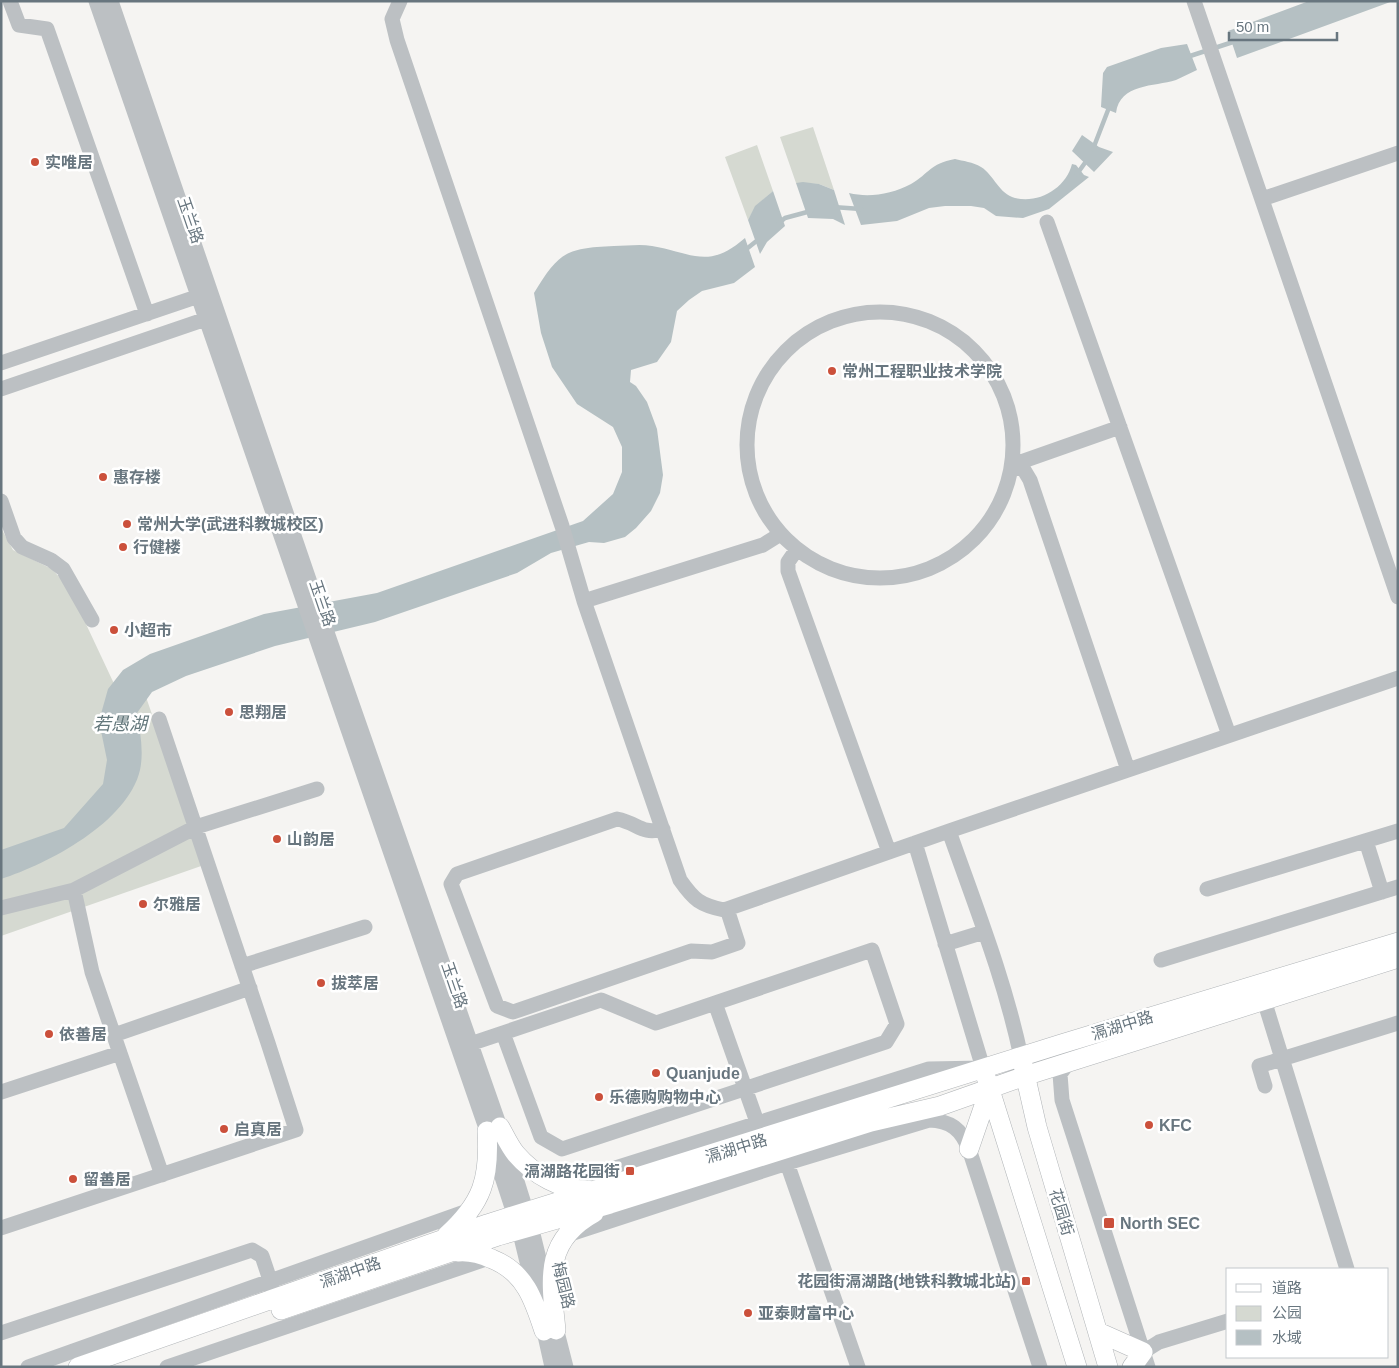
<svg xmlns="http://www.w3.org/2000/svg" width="1399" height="1368" viewBox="0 0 1399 1368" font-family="Helvetica,'Noto Sans SC',sans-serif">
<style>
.green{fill:#d5d9d1}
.water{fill:#b5c0c3}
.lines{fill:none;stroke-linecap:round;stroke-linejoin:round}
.stream{stroke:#b5c0c3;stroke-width:4.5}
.major-casing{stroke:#b0b4b7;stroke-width:20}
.minor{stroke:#bcc0c3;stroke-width:15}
.major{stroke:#fff;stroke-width:19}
.poi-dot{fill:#cb503b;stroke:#fff;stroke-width:2}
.labels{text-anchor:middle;stroke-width:5;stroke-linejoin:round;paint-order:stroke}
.poi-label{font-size:16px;font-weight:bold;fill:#68767f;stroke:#fff;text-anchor:start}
.street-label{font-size:16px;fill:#68767f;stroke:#fff}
.water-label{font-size:18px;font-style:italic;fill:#63777b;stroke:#fff}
</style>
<rect width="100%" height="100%" fill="#f5f4f2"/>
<path class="green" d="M 813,127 L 834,190 L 819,184 L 796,183 L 780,137 Z
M 757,145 L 773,191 L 756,206 L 748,220 L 725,157 Z
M 1,528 L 13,550 L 52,569 L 61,579 L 78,607 L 124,705 L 146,697 L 204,865 L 1,936 Z"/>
<path class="water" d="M 1309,1 L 1393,1 L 1237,58 L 1228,31 Z
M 1187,44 L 1197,70 C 1190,73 1183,77 1176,80 C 1154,87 1120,83 1116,113 L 1101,107 L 1103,73 L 1107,67 L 1161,48 Z
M 1082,135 L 1099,147 L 1113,152 L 1094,172 L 1072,151 Z
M 955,159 C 963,161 973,162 981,167 C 994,175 999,194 1015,198 C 1039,204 1066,188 1072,164 L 1076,165 L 1084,175 L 1089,177 L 1049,209 L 1023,218 L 996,216 L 984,208 L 971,206 L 945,206 L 929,208 L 897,221 L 861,225 L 849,193 C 869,198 892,194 911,184 C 930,173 929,164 955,159 Z
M 803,182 L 819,184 L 834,190 L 845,225 L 833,219 L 808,218 L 796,183 Z
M 773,191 L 785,226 L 767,242 L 760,254 L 748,220 L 755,206 Z
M 745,238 L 755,267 L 734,283 L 702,291 L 689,300 L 677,311 L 671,342 L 657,362 L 631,370 L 630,382 L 636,386 L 647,402 L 657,429 L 663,475 L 660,493 L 651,511 L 636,528 L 625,537 L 604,543 L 589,542 L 551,553 L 517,573 L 375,622 L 275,646 L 186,676 L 152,692 L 137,713 C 140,731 144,751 140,770 C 128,822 48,864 1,879 L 1,850 L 64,828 L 103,784 L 107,760 L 99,721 L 108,689 L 123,670 L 150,654 L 264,614 L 377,593 L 583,521 L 613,494 L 622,472 L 622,447 L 613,427 L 577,404 L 552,367 L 541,333 L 534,293 C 559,252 566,248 614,246 C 626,246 640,244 652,246 C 693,253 708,270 745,238 Z"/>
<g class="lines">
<path class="stream" d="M 1187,57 L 1236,41
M 1093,149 L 1110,105
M 1077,174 L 1087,160
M 833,207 L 861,209
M 779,223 L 785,218 L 811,211
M 744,251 L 759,239"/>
<defs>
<path id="major" d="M 1023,1065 L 1037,1127 L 1108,1367
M 986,1077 L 1077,1367
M 500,1127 C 505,1136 510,1147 516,1154 C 533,1174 562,1191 588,1190
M 969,1149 L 990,1088
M 446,1236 C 483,1203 490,1178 487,1131
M 458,1252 C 469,1251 481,1254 492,1259 C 525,1272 534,1300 544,1331
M 281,1310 L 498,1236 L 610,1204 L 871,1122 L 940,1106 L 1025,1076 L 1398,958
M 556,1330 C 551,1280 543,1241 594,1213
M 1098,1332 L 1143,1352 L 1132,1367
M 78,1367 L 487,1224 L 1061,1044 L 1398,942"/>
</defs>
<use href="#major" class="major-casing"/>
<path class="minor" d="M 10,1 L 19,25 L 47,29 L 147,314
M 96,1 L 487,1131 L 519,1229 L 536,1299
M 111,1 L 330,641 L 500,1127 L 531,1226 L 548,1295
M 400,1 L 392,19 L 397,40 L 562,526 L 584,601 L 680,880 C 694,900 700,905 724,910 L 949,831 L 1398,678
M 1194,1 L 1398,597
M 1262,199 L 1398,153
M 1047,222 L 1229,735
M747 445a133 133 0 1 1 266 0a133 133 0 1 1-266 0Z
M 1,363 L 199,296 L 215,305 L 206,319 L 1,389
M 1012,465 L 1024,470 L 1030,480 L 1128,770
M 1012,465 L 1120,427
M 1,501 L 14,538 L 22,547 L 51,560 L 63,569 L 92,620
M 797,549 L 788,562 L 788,571 L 889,852
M 584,601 L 763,545 L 779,535
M 663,829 C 641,835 638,823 617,819 L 457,874 L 451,884 L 497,1006 L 513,1012 L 691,951 L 712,952 L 738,943 L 727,909
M 949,831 C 975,905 1005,980 1021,1057
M 1366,841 L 1382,892
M 1207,889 L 1398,831
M 74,890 L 92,972 L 162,1175
M 1,908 L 74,890 L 196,827 L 317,789
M 945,944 L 984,932
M 1161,960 L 1398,887
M 242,966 L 365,927
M 1264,1000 L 1347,1269
M 715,1003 L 757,1122
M 114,1035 L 250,988
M 470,1044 L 601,1000 L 656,1023 L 872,950 L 897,1024 L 886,1042 L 562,1149 L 541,1137 L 503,1033
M 1068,1063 L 1060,1074 L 1062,1100 L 1148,1367
M 1265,1086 L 1259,1066 L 1398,1023
M 1,1092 L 120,1053
M 787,1163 L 858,1367
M 557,1183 L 587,1177 L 929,1069 L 983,1068 L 915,843
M 1,1228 L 296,1130 L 268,1043 L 159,719
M 573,1233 L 787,1163 L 929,1120 C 951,1121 961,1129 969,1149 L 1040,1367
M 554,1320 L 566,1367
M 542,1322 L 552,1367
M 1,1333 L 252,1250 L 262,1256 L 274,1292
M 1143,1352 L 1159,1342 L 1228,1321
M 28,1367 L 470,1210
M 167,1367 L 489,1258"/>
<use href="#major" class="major"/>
</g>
<g class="poi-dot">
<circle cx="35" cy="162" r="5"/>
<circle cx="832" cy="371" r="5"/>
<circle cx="103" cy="477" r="5"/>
<circle cx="127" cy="524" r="5"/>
<circle cx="123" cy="547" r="5"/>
<circle cx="114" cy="630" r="5"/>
<circle cx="229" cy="712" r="5"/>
<circle cx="277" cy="839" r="5"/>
<circle cx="143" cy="904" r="5"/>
<circle cx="321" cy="983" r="5"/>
<circle cx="49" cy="1034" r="5"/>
<circle cx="656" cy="1073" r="5"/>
<circle cx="599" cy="1097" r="5"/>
<circle cx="1149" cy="1125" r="5"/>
<circle cx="224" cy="1129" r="5"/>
<rect x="625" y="1166" width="10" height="10" rx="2.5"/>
<circle cx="73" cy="1179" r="5"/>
<rect x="1103" y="1217" width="12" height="12" rx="2.5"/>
<rect x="1021" y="1276" width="10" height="10" rx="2.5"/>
<circle cx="748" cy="1313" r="5"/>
</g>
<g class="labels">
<g class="poi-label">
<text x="45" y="168">实唯居</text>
<text x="842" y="377">常州工程职业技术学院</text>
<text x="113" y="483">惠存楼</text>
<text x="137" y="530">常州大学(武进科教城校区)</text>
<text x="133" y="553">行健楼</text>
<text x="124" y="636">小超市</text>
<text x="239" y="718">思翔居</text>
<text x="287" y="845">山韵居</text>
<text x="153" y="910">尔雅居</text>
<text x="331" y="989">拔萃居</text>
<text x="59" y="1040">依善居</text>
<text x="666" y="1079">Quanjude</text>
<text x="609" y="1103">乐德购购物中心</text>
<text x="1159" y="1131">KFC</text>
<text x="234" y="1135">启真居</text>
<text x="620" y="1177" text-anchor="end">滆湖路花园街</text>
<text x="83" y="1185">留善居</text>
<text x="1120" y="1229">North SEC</text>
<text x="1016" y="1287" text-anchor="end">花园街滆湖路(地铁科教城北站)</text>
<text x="758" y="1319">亚泰财富中心</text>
</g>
<g class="street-label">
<text transform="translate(191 220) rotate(71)" y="6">玉兰路</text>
<text transform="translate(323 603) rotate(71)" y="6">玉兰路</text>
<text transform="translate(455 985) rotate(71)" y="6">玉兰路</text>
<text transform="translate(1122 1025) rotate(-17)" y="6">滆湖中路</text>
<text transform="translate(736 1148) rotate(-17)" y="6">滆湖中路</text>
<text transform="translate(1062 1212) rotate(73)" y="6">花园街</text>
<text transform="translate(350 1272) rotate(-19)" y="6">滆湖中路</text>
<text transform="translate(564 1285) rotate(76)" y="6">梅园路</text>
</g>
<g class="water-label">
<text x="120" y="730">若愚湖</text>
</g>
</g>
<rect width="1399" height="1368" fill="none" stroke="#68767f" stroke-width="5"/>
<rect x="1226" y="1268" width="162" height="90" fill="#ffffff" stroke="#c3c8cc"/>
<rect x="1236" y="1284" width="25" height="8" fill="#ffffff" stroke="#c3c8cc"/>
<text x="1272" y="1293" font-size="15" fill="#68767f">道路</text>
<rect x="1236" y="1306" width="25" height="15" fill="#d5d9d1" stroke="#c3c8cc"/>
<text x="1272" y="1318" font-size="15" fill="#68767f">公园</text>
<rect x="1236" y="1330" width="25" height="15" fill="#b5c0c3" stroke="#c3c8cc"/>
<text x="1272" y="1343" font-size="15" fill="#68767f">水域</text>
<path d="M1229 32v8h108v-8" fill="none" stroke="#68767f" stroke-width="2.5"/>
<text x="1236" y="32" font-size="15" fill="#68767f" stroke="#ffffff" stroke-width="4" paint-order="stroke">50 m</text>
</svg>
